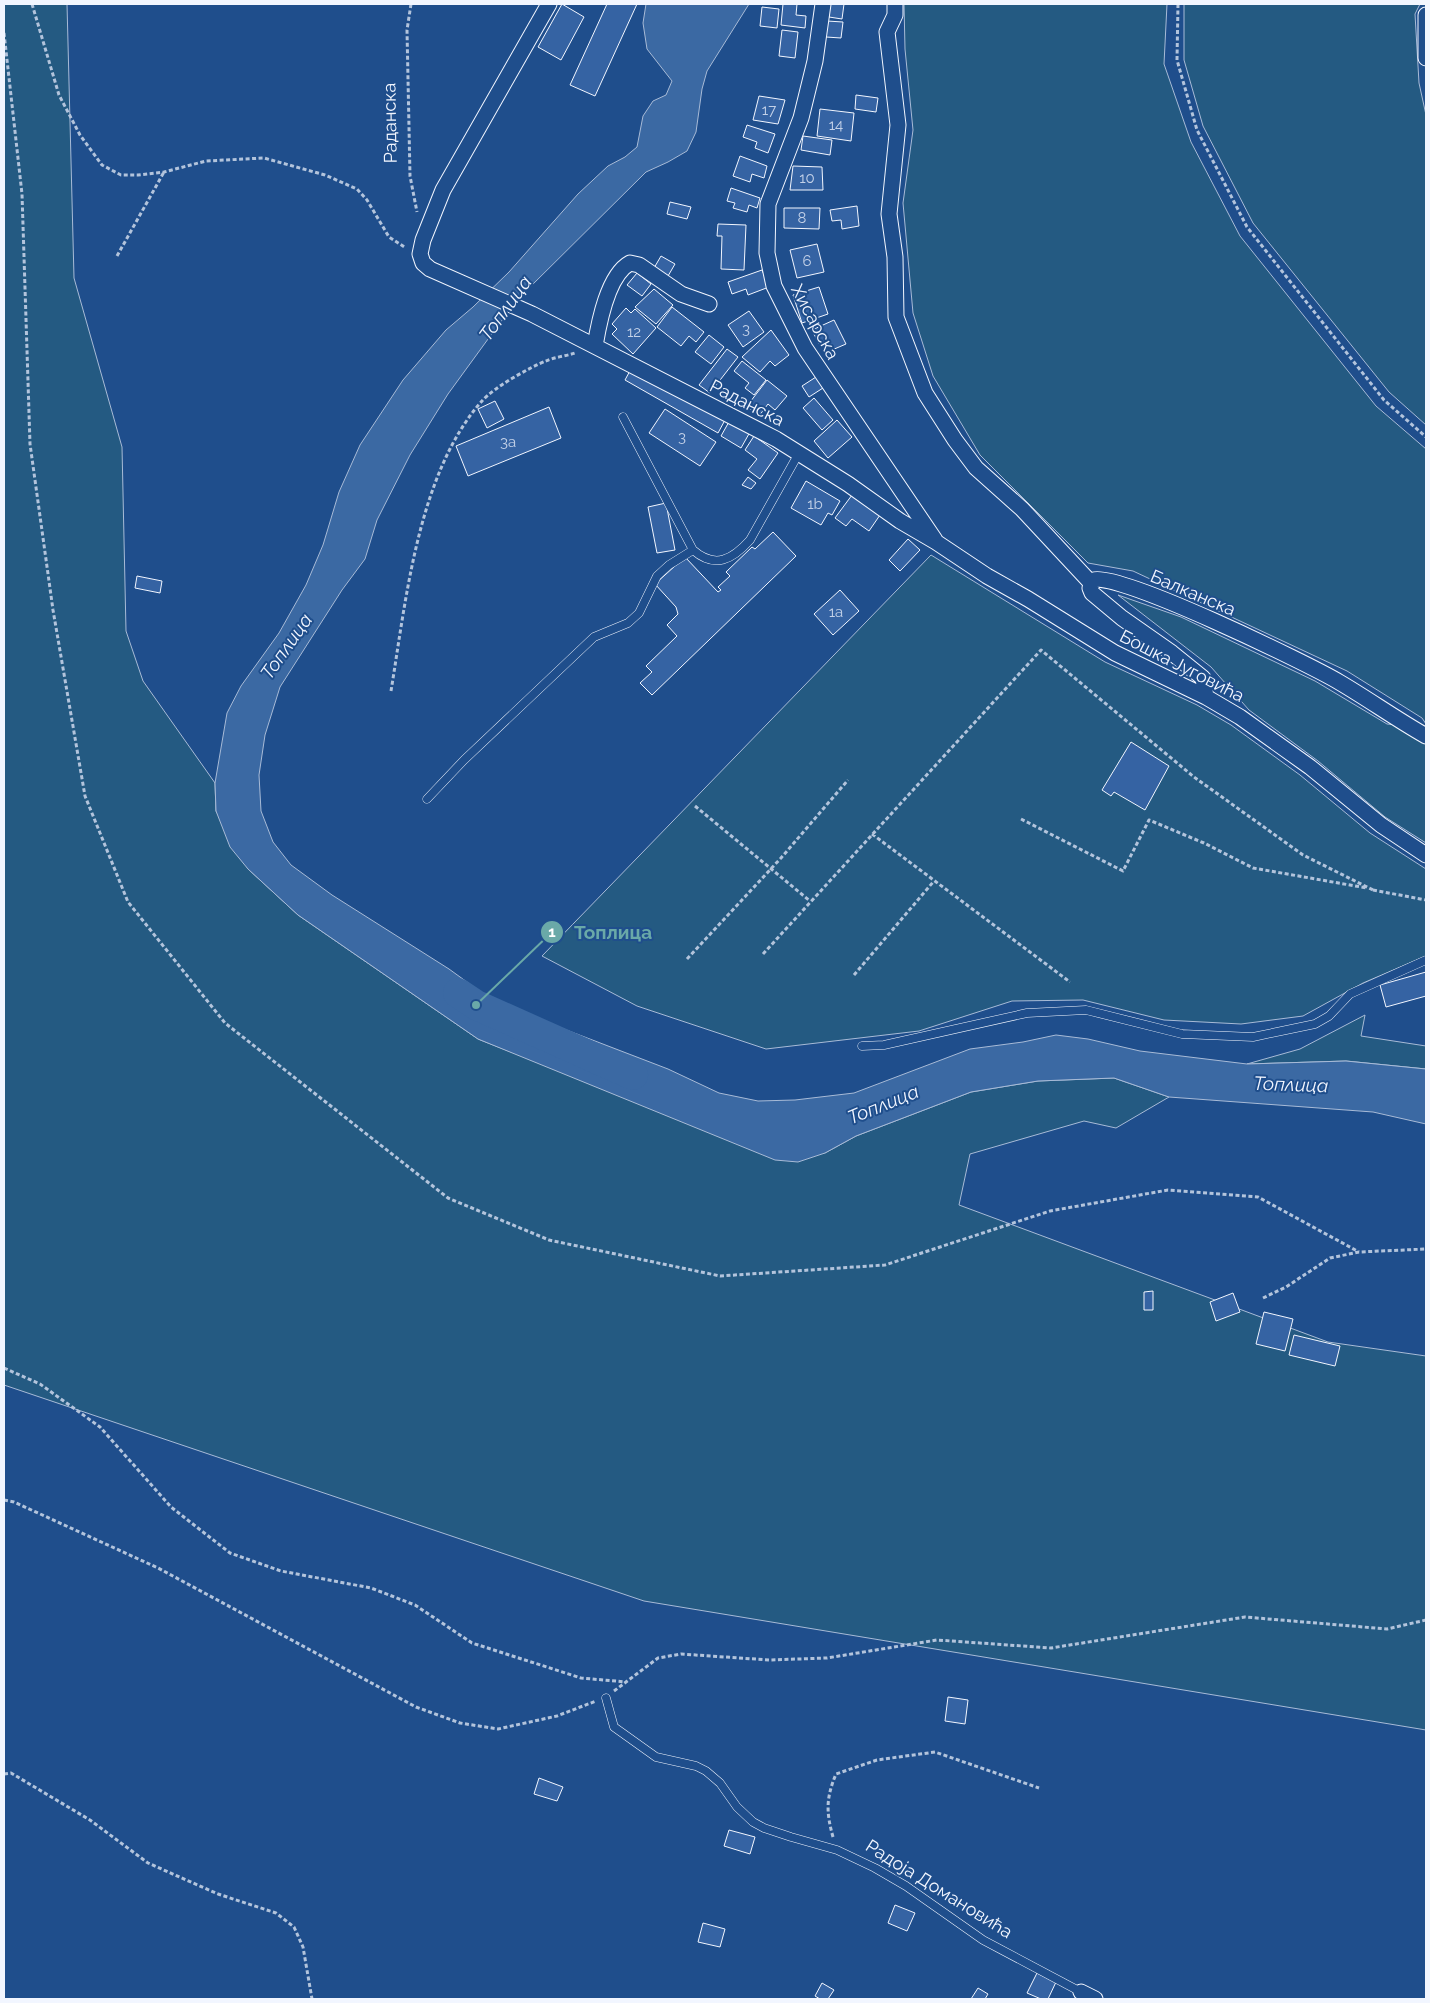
<svg xmlns="http://www.w3.org/2000/svg" width="1430" height="2003" viewBox="0 0 1430 2003" font-family="Raleway,sans-serif">
<style>
.green{fill:#245a82;stroke:#a8bbd7}
.water{fill:#3b69a3;stroke:#a8bbd7;fill-rule:evenodd}
.lines{fill:none;stroke-linecap:round;stroke-linejoin:round}
.river{stroke:#3b69a3;stroke-width:30}
.building{fill:#3563a3;stroke:#f2f6ff}
.lane-casing{stroke:#f2f6ff;stroke-width:9}
.street-casing{stroke:#f2f6ff;stroke-width:17}
.path{stroke:#b3c4dc;stroke-width:3;stroke-dasharray:4 2.5;stroke-linecap:butt}
.lane{stroke:#1f4e8c;stroke-width:8}
.street{stroke:#1f4e8c;stroke-width:15}
.labels{text-anchor:middle;stroke-width:4;stroke-linejoin:round;paint-order:stroke}
.number-label{font-size:15px;fill:#c3d1e8}
.street-label{font-size:18px;fill:#f2f6ff;stroke:#1f4e8c}
.water-label{font-size:19px;font-style:italic;fill:#f2f6ff;stroke:#1f4e8c}
.leader{fill:none;stroke:#6aa9a8;stroke-width:2}
.callout-dot{fill:#6aa9a8;stroke:#1f4e8c;stroke-width:2}
.mark-label{font-size:15px;text-anchor:middle;font-weight:bold;fill:#fff}
.callout-label{font-size:19px;text-anchor:middle;font-weight:bold;fill:#6aa9a8;stroke:#1f4e8c;stroke-width:4;stroke-linejoin:round;paint-order:stroke}
</style>
<rect width="100%" height="100%" fill="#1f4e8c"/>
<path class="green" d="M 4,4 L 67,4 L 74,278 L 122,447 L 126,631 L 143,681 L 215,783 L 216,811 L 248,869 L 298,915 L 478,1039 L 511,1052 L 825,1153 L 856,1136 L 971,1092 L 1038,1081 L 1114,1078 L 1169,1097 L 1116,1128 L 1084,1121 L 970,1154 L 959,1205 L 1328,1342 L 1426,1356 L 1426,1730 L 644,1601 L 4,1385 Z
M 904,4 L 1167,4 L 1164,64 L 1191,142 L 1240,236 L 1376,406 L 1426,449 L 1426,724 L 1422,718 L 1347,671 L 1133,571 L 1088,563 L 980,455 L 933,376 L 913,313 L 903,203 L 913,130 L 905,49 Z
M 1184,4 L 1420,4 L 1415,14 L 1419,83 L 1426,115 L 1426,425 L 1389,392 L 1253,223 L 1203,126 L 1184,60 Z
M 931,555 L 1105,662 L 1197,705 L 1231,725 L 1300,775 L 1370,833 L 1426,869 L 1426,956 L 1363,983 L 1303,1016 L 1241,1024 L 1164,1020 L 1083,1000 L 1012,1001 L 919,1031 L 766,1049 L 637,1006 L 542,956 Z
M 1118,595 L 1181,617 L 1315,681 L 1387,724 L 1409,726 L 1426,736 L 1426,843 L 1385,817 L 1318,761 L 1249,710 L 1211,667 Z
M 1365,1015 L 1361,1036 L 1426,1046 L 1426,1069 L 1346,1061 L 1247,1064 L 1300,1049 Z"/>
<path class="water" d="M 646,4 L 749,4 L 707,71 L 702,89 L 696,132 L 687,151 L 668,162 L 646,172 L 526,291 L 499,324 L 448,394 L 410,455 L 377,520 L 365,559 L 342,590 L 280,687 L 265,735 L 259,775 L 261,811 L 273,842 L 291,865 L 332,895 L 449,969 L 496,1003 L 668,1069 L 719,1093 L 758,1101 L 795,1100 L 854,1093 L 970,1049 L 1023,1042 L 1056,1035 L 1088,1039 L 1140,1051 L 1247,1064 L 1346,1061 L 1426,1069 L 1426,1124 L 1373,1112 L 1169,1097 L 1114,1078 L 1038,1081 L 971,1092 L 856,1136 L 825,1153 L 798,1162 L 775,1160 L 478,1039 L 298,915 L 248,869 L 230,847 L 216,811 L 215,783 L 227,713 L 241,686 L 279,633 L 306,585 L 323,545 L 339,492 L 360,445 L 403,380 L 446,330 L 473,307 L 509,272 L 578,194 L 608,166 L 625,157 L 637,147 L 643,116 L 653,101 L 666,95 L 672,81 L 647,49 L 643,23 ZM 493,1011 L 589,1046 L 609,1057 C 598,1059 589,1057 578,1054 C 543,1047 522,1034 492,1017 Z"/>
<g class="lines">
<path class="river" d="M 458,993 L 476,1005 L 633,1075"/>
</g>
<path class="building" d="M 562,4 L 584,17 L 561,60 L 538,47 Z
M 607,4 L 637,4 L 595,96 L 570,85 Z
M 783,4 L 797,4 L 796,15 L 806,16 L 805,28 L 781,25 Z
M 830,4 L 844,4 L 842,19 L 829,17 Z
M 762,7 L 779,9 L 777,28 L 760,26 Z
M 827,21 L 843,22 L 841,38 L 826,37 Z
M 782,30 L 798,32 L 795,58 L 779,56 Z
M 856,95 L 878,98 L 876,112 L 855,109 Z
M 759,96 L 785,100 L 778,124 L 753,120 Z
M 820,109 L 854,113 L 851,141 L 817,136 Z
M 747,125 L 775,134 L 768,153 L 755,148 L 757,142 L 743,137 Z
M 803,136 L 832,140 L 830,155 L 801,150 Z
M 740,156 L 767,166 L 764,178 L 752,174 L 750,182 L 733,176 Z
M 793,166 L 822,167 L 823,190 L 790,190 Z
M 731,188 L 760,198 L 757,208 L 749,205 L 747,212 L 733,208 L 735,203 L 727,201 Z
M 670,202 L 691,207 L 687,219 L 667,214 Z
M 857,206 L 859,226 L 842,229 L 841,220 L 832,221 L 830,210 Z
M 784,208 L 820,208 L 819,229 L 784,228 Z
M 718,224 L 746,225 L 744,270 L 721,269 L 722,236 L 717,236 Z
M 817,244 L 824,272 L 797,278 L 790,250 Z
M 661,256 L 675,264 L 668,276 L 654,268 Z
M 762,270 L 769,287 L 748,295 L 746,289 L 732,294 L 728,282 Z
M 637,273 L 651,284 L 642,296 L 627,285 Z
M 819,287 L 828,314 L 802,323 L 793,295 Z
M 654,289 L 673,305 L 656,324 L 635,307 Z
M 672,307 L 704,332 L 696,342 L 689,336 L 681,346 L 657,327 Z
M 626,308 L 631,313 L 635,309 L 656,328 L 633,354 L 612,334 L 617,329 L 612,324 Z
M 749,311 L 764,332 L 743,347 L 728,325 Z
M 834,320 L 846,344 L 832,350 L 828,341 L 819,344 L 812,330 Z
M 771,330 L 789,355 L 775,366 L 770,361 L 760,372 L 742,357 Z
M 709,335 L 724,347 L 711,364 L 695,352 Z
M 727,349 L 738,357 L 710,393 L 699,385 Z
M 742,361 L 766,380 L 754,395 L 745,388 L 749,383 L 734,371 Z
M 632,367 L 725,420 L 718,433 L 625,380 Z
M 816,377 L 823,388 L 809,397 L 802,386 Z
M 767,380 L 787,396 L 775,410 L 768,404 L 759,416 L 747,406 Z
M 814,398 L 833,420 L 822,430 L 803,408 Z
M 495,401 L 504,419 L 487,428 L 478,409 Z
M 549,407 L 561,438 L 468,476 L 456,446 Z
M 665,409 L 716,442 L 700,466 L 649,433 Z
M 730,420 L 750,432 L 741,448 L 721,436 Z
M 837,420 L 852,437 L 828,458 L 814,441 Z
M 754,436 L 778,453 L 760,479 L 748,470 L 757,459 L 745,450 Z
M 748,477 L 756,483 L 751,489 L 742,485 Z
M 806,481 L 840,501 L 832,515 L 828,513 L 821,525 L 791,508 Z
M 852,495 L 880,515 L 869,531 L 852,519 L 846,526 L 835,518 Z
M 666,503 L 675,550 L 657,553 L 648,507 Z
M 773,532 L 796,556 L 652,695 L 640,683 L 652,672 L 646,666 L 677,636 L 667,625 L 678,614 L 676,607 L 655,584 L 685,557 L 718,592 L 721,590 L 718,587 L 730,576 L 726,572 L 752,547 L 755,549 Z
M 908,539 L 920,550 L 900,571 L 889,560 Z
M 137,576 L 162,581 L 160,593 L 135,588 Z
M 840,590 L 859,611 L 833,635 L 814,614 Z
M 1131,742 L 1169,766 L 1145,810 L 1114,792 L 1111,796 L 1102,790 Z
M 1426,972 L 1426,996 L 1386,1007 L 1380,985 Z
M 1153,1291 L 1153,1310 L 1144,1310 L 1144,1292 Z
M 1233,1293 L 1240,1312 L 1216,1321 L 1210,1302 Z
M 1264,1312 L 1293,1319 L 1285,1351 L 1256,1344 Z
M 1294,1335 L 1340,1346 L 1335,1366 L 1289,1355 Z
M 948,1697 L 968,1700 L 965,1724 L 945,1721 Z
M 539,1778 L 563,1787 L 557,1801 L 534,1794 Z
M 729,1830 L 755,1837 L 750,1854 L 724,1846 Z
M 895,1905 L 915,1913 L 907,1931 L 888,1923 Z
M 703,1923 L 725,1929 L 720,1947 L 698,1942 Z
M 1037,1973 L 1056,1982 L 1048,1999 L 1041,1999 L 1027,1993 Z
M 822,1983 L 834,1990 L 828,1999 L 820,1999 L 815,1996 Z
M 978,1988 L 988,1994 L 985,1999 L 971,1999 Z"/>
<g class="lines">
<defs>
<path id="lane" d="M 623,417 L 693,550 C 715,569 732,560 750,540 L 799,453
M 427,799 L 464,760 L 594,637 L 628,623 L 639,613 L 657,576 L 669,565 L 693,550
M 862,1046 L 884,1045 L 1027,1013 L 1086,1010 L 1182,1034 L 1253,1037 L 1315,1024 L 1329,1016 L 1350,994 L 1426,960
M 606,1698 L 614,1727 L 656,1757 L 696,1766 L 706,1771 L 720,1783 L 737,1807 L 753,1822 L 764,1828 L 791,1837 L 837,1850 L 875,1868 L 906,1886 L 983,1940 L 1081,1992"/>
<path id="street" d="M 549,4 L 443,190 L 423,240 L 420,254 L 423,263 L 430,269 L 532,314 L 776,439 L 848,484 L 900,521 L 936,542 L 987,576 L 1028,599 L 1115,653 L 1206,697 L 1240,717 L 1310,767 L 1381,825 L 1426,855
M 823,4 L 815,61 L 801,118 L 768,204 L 767,253 L 774,286 L 805,348 L 935,540
M 895,4 L 895,15 L 887,32 L 898,125 L 889,214 L 895,257 L 896,317 L 925,393 L 955,440 L 976,468 L 1022,509 L 1091,583
M 1426,15 L 1426,58
M 595,346 C 599,322 608,275 630,263 L 639,265 L 681,294 L 709,304
M 1206,697 L 1203,678 L 1172,653 L 1122,618 L 1092,593 L 1090,588 L 1094,580 C 1117,571 1309,664 1339,682 C 1368,699 1396,719 1426,736
M 1081,1992 L 1095,1999"/>
</defs>
<use href="#lane" class="lane-casing"/>
<use href="#street" class="street-casing"/>
<path class="path" d="M 32,4 L 59,95 L 80,135 L 102,165 L 121,175 L 138,175 L 164,172 L 206,161 L 264,158 L 325,175 L 357,189 L 367,200 L 389,237 L 406,248
M 411,4 L 407,30 L 410,176 L 417,212
M 1178,4 L 1177,60 L 1197,130 L 1247,227 L 1384,400 L 1426,437
M 4,33 L 22,194 L 30,444 L 53,610 L 85,796 L 128,902 L 225,1023 L 448,1198 L 549,1240 L 720,1276 L 885,1265 L 1050,1211 L 1168,1190 L 1258,1197 L 1359,1252
M 117,256 L 164,172
M 391,691 C 406,600 418,473 482,401 C 493,388 530,367 546,361 C 555,357 566,356 575,353
M 695,806 L 810,901
M 1021,819 L 1123,871 L 1149,820 L 1204,843 L 1253,868 L 1367,888
M 872,834 L 1070,982
M 1373,890 L 1426,900
M 763,954 L 1041,650 L 1194,777 L 1303,855 L 1373,890
M 687,959 L 781,858 L 848,780
M 854,975 L 934,881
M 1263,1298 L 1286,1287 L 1330,1258 L 1359,1252 L 1426,1249
M 4,1368 L 40,1384 L 100,1427 L 171,1507 L 230,1553 L 281,1571 L 371,1588 L 415,1605 L 472,1643 L 581,1678 L 626,1682
M 4,1500 L 14,1502 L 158,1568 L 416,1707 L 460,1723 L 498,1729 L 557,1716 L 596,1701
M 614,1691 L 658,1658 L 681,1654 L 769,1660 L 827,1658 L 937,1640 L 1051,1648 L 1245,1617 L 1387,1629 L 1426,1620
M 4,1774 L 11,1773 L 90,1820 L 148,1863 L 218,1894 L 276,1913 L 294,1927 L 303,1947 L 312,1999
M 833,1837 C 826,1812 826,1798 836,1774 L 877,1760 L 935,1752 L 1039,1788"/>
<use href="#lane" class="lane"/>
<use href="#street" class="street"/>
</g>
<g class="labels">
<g class="number-label">
<text x="769" y="115">17</text>
<text x="836" y="130">14</text>
<text x="807" y="183">10</text>
<text x="802" y="223">8</text>
<text x="807" y="266">6</text>
<text x="746" y="334">3</text>
<text x="634" y="337">12</text>
<text x="682" y="442">3</text>
<text x="508" y="447">3a</text>
<text x="815" y="509">1b</text>
<text x="836" y="617">1a</text>
</g>
<g class="street-label">
<text transform="translate(390 123) rotate(-91)" y="6">Раданска</text>
<text transform="translate(815 322) rotate(62)" y="6">Хисарска</text>
<text transform="translate(747 403) rotate(27)" y="6">Раданска</text>
<text transform="translate(1193 593) rotate(23)" y="6">Балканска</text>
<text transform="translate(1182 666) rotate(27)" y="6">Бошка Југовића</text>
<text transform="translate(939 1889) rotate(32)" y="6">Радоја Домановића</text>
</g>
<g class="water-label">
<text transform="translate(505 308) rotate(-54)" y="7">Топлица</text>
<text transform="translate(286 646) rotate(-55)" y="7">Топлица</text>
<text transform="translate(1291 1084) rotate(2)" y="7">Топлица</text>
<text transform="translate(883 1104) rotate(-22)" y="7">Топлица</text>
</g>
</g>
<path class="leader" d="M476 1005L552 932"/>
<g class="callout-dot">
<circle cx="476" cy="1005" r="5"/>
<circle cx="552" cy="932" r="12"/>
</g>
<g class="mark-label">
<text x="552" y="937">1</text>
</g>
<g class="callout-label">
<text x="613" y="939">Топлица</text>
</g>
<rect width="1430" height="2003" fill="none" stroke="#f2f6ff" stroke-width="10"/>
</svg>
